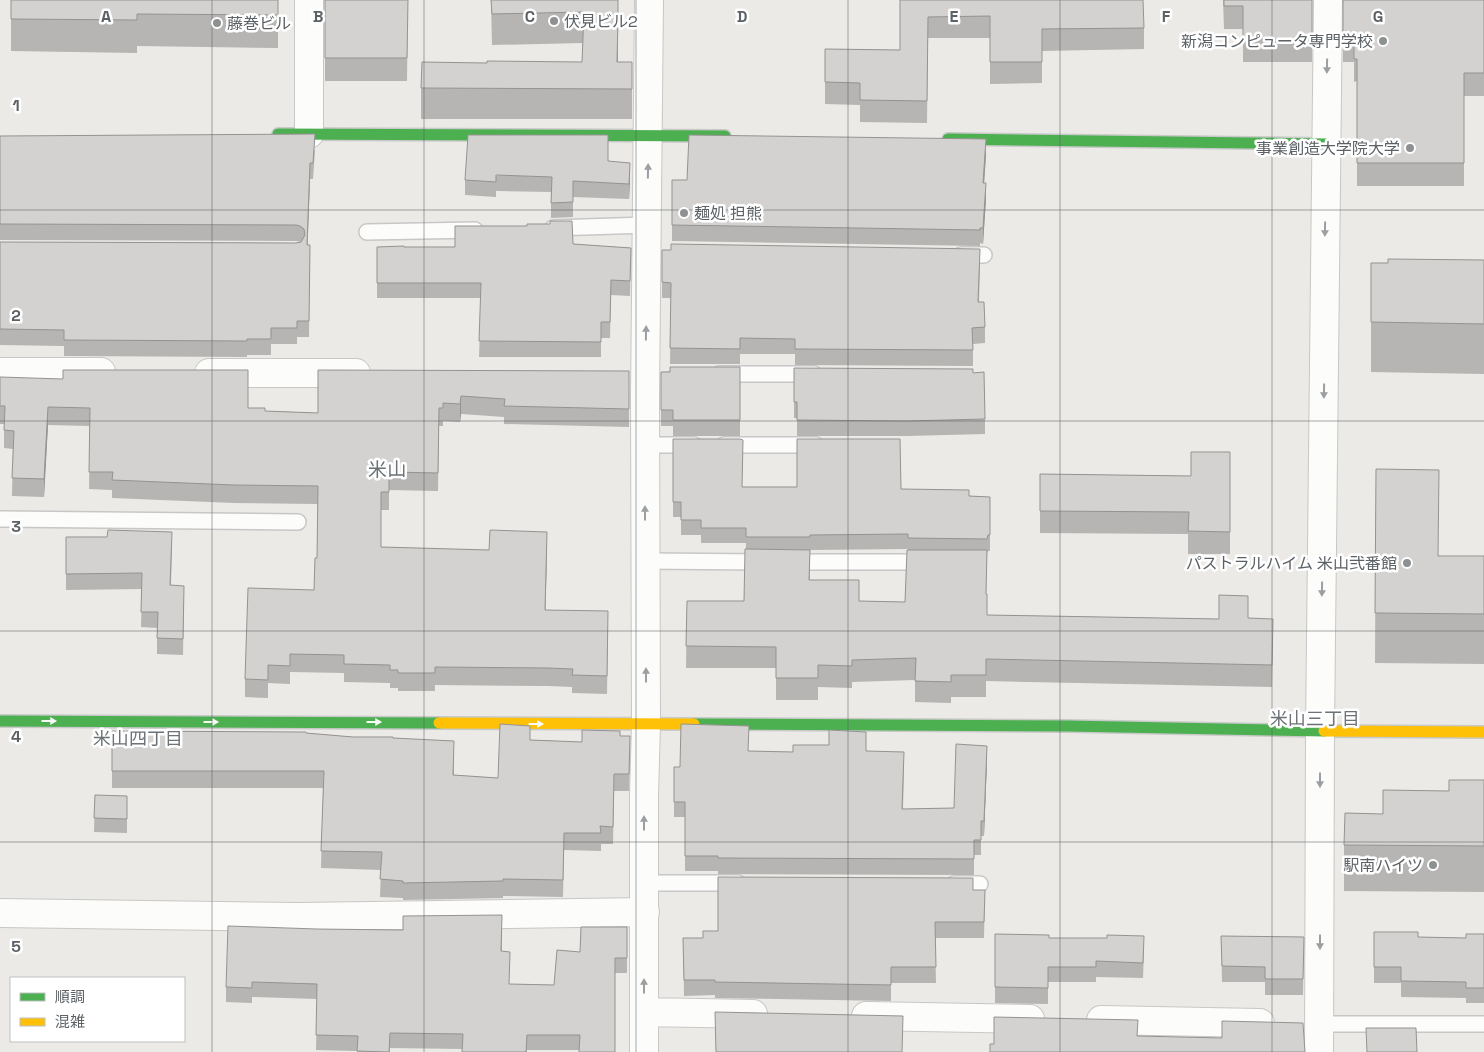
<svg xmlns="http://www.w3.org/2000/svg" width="1484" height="1052" viewBox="0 0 1484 1052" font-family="'Space Grotesk','Noto Sans JP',sans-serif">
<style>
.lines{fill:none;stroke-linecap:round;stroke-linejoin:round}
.lane-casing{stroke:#c7c7c7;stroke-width:18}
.street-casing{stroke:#c7c7c7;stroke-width:30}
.fast-casing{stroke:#c8c9c9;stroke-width:14}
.slow-casing{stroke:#c8c9c9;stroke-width:14}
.lane{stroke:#fcfcfb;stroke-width:15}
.street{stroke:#fcfcfb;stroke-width:28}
.fast{stroke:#4caf50;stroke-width:11}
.slow{stroke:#ffc107;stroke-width:11}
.wall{fill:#b6b5b3;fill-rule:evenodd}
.shaded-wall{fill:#949392}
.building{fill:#d4d2d0;stroke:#949392}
.oneway{fill:#9b9fa1}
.oneway2{fill:#f6fbf6}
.grid{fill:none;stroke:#5b6165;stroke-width:1;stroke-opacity:0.55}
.poi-dot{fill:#8e9192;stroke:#fff;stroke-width:2}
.labels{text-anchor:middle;stroke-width:5;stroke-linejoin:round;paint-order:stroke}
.poi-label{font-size:16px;fill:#5b6165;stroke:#fff;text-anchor:end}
.neighbourhood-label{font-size:18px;fill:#6c7377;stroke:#fff}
.quarter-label{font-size:19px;fill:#6c7377;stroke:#fff}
.grid-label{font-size:16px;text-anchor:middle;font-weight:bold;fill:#5b6165;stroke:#fff;stroke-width:5;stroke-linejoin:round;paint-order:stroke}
</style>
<rect width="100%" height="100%" fill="#eceae6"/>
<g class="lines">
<defs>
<path id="lane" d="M 553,228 L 647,225
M 367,232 L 475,230
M 961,255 L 984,255
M 719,374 L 814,374
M 645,445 L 694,445
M 724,445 L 816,445
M 0,519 L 298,522
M 646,561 L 764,562
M 790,562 L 927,562
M 645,883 L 738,883
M 954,884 L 980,884
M 1319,1024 L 1484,1024"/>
<path id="street" d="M 309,134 L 309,0
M 0,372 L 101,372
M 209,373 L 356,373
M 0,913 L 299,917 L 645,912
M 644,1012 L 753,1014
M 866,1016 L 1030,1019
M 1101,1020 L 1260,1023
M 644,1052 L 644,796 L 646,724 L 645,396 L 649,0
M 1319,1052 L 1320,731 L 1328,0"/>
<path id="fast" d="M 278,134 L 725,136
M 948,139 L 1326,144
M 0,721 L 439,723
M 694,724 L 1068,726 L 1324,731"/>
<path id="slow" d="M 439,723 L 694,724
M 1324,731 L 1484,732"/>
</defs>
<use href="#lane" class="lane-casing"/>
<use href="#street" class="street-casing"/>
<use href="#fast" class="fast-casing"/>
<use href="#slow" class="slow-casing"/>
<use href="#lane" class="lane"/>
<use href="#street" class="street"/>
<use href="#fast" class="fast"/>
<use href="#slow" class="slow"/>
</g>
<path class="wall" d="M 11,0 L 278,0 L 278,48 L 137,46 L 137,53 L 11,51 Z
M 325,0 L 408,0 L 407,81 L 325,81 Z
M 491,0 L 618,0 L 618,62 L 632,62 L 632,119 L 421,119 L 421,88 L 487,63 L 582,62 L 583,43 L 492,45 Z
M 900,0 L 1144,28 L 1144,49 L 1042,51 L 1042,83 L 990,84 L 990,38 L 928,38 L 927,123 L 860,122 L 860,105 L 825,104 L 825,49 L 900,50 Z
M 1223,0 L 1312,0 L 1312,62 L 1243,62 L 1243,29 L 1224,29 Z
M 1343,0 L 1484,0 L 1484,96 L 1464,96 L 1464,186 L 1357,186 L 1357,81 L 1354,82 L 1354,62 L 1343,62 Z
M 0,136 L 315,150 L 313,179 L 310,179 L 307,245 L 310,245 L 309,337 L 297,337 L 297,344 L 271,344 L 271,355 L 247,355 L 247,357 L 64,356 L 64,346 L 0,345 L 0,242 L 296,243 L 301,242 L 296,241 L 0,240 Z
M 986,155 L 984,183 L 986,199 L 983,244 L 980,243 L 980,246 L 672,241 L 672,180 L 687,180 Z
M 608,161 L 630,178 L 629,199 L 573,197 L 573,217 L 551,218 L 551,192 L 496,191 L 496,197 L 465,195 L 465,180 Z
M 573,244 L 631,248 L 630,296 L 611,295 L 610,338 L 601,338 L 601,357 L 479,357 L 481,298 L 377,298 L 377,247 L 455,247 Z
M 662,250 L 980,264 L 979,302 L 985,327 L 985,343 L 973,344 L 973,366 L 795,365 L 795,354 L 740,354 L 740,364 L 670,364 L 671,298 L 662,298 Z
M 1484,260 L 1484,374 L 1371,372 L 1371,263 L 1388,263 Z
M 740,367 L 740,436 L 673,436 L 673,426 L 661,426 L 661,372 Z
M 794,368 L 973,373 L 985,419 L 985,434 L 907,436 L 797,436 L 797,418 L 794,418 Z
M 629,371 L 629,427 L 504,424 L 504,417 L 461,414 L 460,422 L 443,421 L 443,426 L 439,426 L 438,491 L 389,490 L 389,510 L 381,510 L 381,547 L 489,550 L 547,550 L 545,610 L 608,629 L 607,694 L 572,693 L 572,687 L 548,686 L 435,685 L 435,691 L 398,691 L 398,688 L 390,688 L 390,683 L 344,682 L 344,673 L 290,672 L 290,684 L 268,683 L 268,698 L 245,697 L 245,679 L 314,590 L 317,558 L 318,504 L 234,503 L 112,498 L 112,490 L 89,489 L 90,426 L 48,425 L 44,497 L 12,496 L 13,449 L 4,448 L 4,424 L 0,424 L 0,377 L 248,408 L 265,411 L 318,413 Z
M 673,439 L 743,487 L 901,489 L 969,496 L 990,497 L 990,551 L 988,551 L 987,554 L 986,594 L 987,615 L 1219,619 L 1248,618 L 1273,641 L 1272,687 L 986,681 L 986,697 L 951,697 L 951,703 L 915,702 L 915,680 L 852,682 L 852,688 L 818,687 L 818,700 L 776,700 L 776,668 L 686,668 L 687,601 L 744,601 L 746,543 L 701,543 L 701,535 L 681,535 L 681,517 L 673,517 ZM 908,549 L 905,602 L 859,601 L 810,580 L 810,550 Z
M 1230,452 L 1230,554 L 1188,554 L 1188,534 L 1040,533 L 1040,474 L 1191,476 Z
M 1376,469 L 1439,556 L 1484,556 L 1484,664 L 1375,663 Z
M 66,537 L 172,548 L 171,585 L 184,601 L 183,655 L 157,654 L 157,628 L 141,627 L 142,589 L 66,590 Z
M 112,731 L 306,733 L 353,737 L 393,738 L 454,758 L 454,775 L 498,778 L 530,740 L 582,742 L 620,736 L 630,754 L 629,791 L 614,791 L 613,844 L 601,844 L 601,851 L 564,850 L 563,897 L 503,896 L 503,898 L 403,900 L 403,898 L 380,897 L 381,870 L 321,868 L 323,788 L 112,788 Z
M 749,751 L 793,752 L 866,751 L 904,768 L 903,809 L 954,808 L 987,761 L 984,836 L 981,836 L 981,855 L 974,855 L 974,875 L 718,874 L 718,871 L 685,871 L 685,817 L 674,817 L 674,767 L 680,767 Z
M 1484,764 L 1484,892 L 1344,891 L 1344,845 L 1383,814 L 1449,791 L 1484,780 Z
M 95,795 L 127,810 L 127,833 L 94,832 Z
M 973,890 L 985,890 L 984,938 L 935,938 L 936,983 L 891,983 L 891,1001 L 715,998 L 715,995 L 684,996 L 683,938 L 703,938 L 718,931 Z
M 627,927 L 627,973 L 615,973 L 579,1050 L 527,1050 L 527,1052 L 462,1052 L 462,1049 L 390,1048 L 390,1052 L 357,1052 L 357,1051 L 316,1050 L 317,999 L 252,997 L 252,1003 L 226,1002 L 226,987 L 317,929 L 502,930 L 502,951 L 509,984 L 554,985 L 580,952 Z
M 1374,932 L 1418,937 L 1466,938 L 1484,934 L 1484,1003 L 1466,1003 L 1466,998 L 1401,997 L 1401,983 L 1374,983 Z
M 995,934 L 1049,938 L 1144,951 L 1143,978 L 1096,977 L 1096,982 L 1048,982 L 1048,1004 L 995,1003 Z
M 1221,936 L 1304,937 L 1303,995 L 1265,995 L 1265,982 L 1222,982 Z"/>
<path class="shaded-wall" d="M 618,18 L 618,48 L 617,93 L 617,62 Z
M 986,139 L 986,155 L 983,199 L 983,183 Z
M 310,163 L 310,179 L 307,261 L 307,245 Z
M 630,163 L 630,178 L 629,199 L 629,184 Z
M 986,183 L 986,199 L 983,244 L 983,228 Z
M 461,396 L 461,414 L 460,422 L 460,404 Z
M 48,407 L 48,425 L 44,497 L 44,479 Z
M 547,532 L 547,550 L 545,628 L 545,610 Z
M 987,746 L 987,761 L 984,836 L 984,821 Z"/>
<path class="building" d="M 11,0 L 278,0 L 278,15 L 137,14 L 137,20 L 11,19 Z
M 325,0 L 408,0 L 407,58 L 325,58 Z
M 491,0 L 618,0 L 618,18 L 617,62 L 632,62 L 632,89 L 421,88 L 422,62 L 487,63 L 487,61 L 582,62 L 584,12 L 492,14 Z
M 900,0 L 1143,0 L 1144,28 L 1042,29 L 1042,62 L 990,62 L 990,16 L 928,17 L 927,101 L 860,100 L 860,83 L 825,82 L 825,49 L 900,50 Z
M 1224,0 L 1312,0 L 1312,39 L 1243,39 L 1243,6 L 1224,6 Z
M 1343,0 L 1484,0 L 1484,73 L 1464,73 L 1464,163 L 1357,163 L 1357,59 L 1354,59 L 1354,40 L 1343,39 Z
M 315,134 L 313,163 L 310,163 L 307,245 L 310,245 L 309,321 L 297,321 L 297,328 L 271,328 L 271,339 L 247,339 L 247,341 L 64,340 L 64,330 L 0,329 L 0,242 L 296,243 L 301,242 L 305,235 L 304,229 L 300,226 L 296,225 L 0,224 L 0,136 Z
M 468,135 L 608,135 L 608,161 L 630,163 L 629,184 L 573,181 L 573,202 L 551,203 L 552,177 L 496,175 L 496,182 L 465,180 Z
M 689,135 L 986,139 L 983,183 L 986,183 L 983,228 L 980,228 L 980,230 L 672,225 L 672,180 L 687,180 Z
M 550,221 L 572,221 L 573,244 L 631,248 L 630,281 L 611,280 L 610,322 L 601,322 L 601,342 L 479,341 L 481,283 L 377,283 L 377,247 L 404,246 L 404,247 L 455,247 L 455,226 L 527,226 L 527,224 L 550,224 Z
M 671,244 L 980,249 L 978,302 L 984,302 L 985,327 L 972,328 L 973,350 L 795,349 L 795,339 L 740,338 L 740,349 L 670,348 L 671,283 L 662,282 L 662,250 L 671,250 Z
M 1388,259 L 1484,260 L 1484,324 L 1371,322 L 1371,263 L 1388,263 Z
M 670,367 L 740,367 L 740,420 L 673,420 L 673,410 L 661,410 L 661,372 L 670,372 Z
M 794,368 L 973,369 L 973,373 L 984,372 L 985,419 L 907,421 L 797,420 L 797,402 L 794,402 Z
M 63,370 L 248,370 L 248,408 L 265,408 L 265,411 L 318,413 L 318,370 L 629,371 L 629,409 L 504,406 L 505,399 L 461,396 L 460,404 L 443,403 L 443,408 L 439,408 L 438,473 L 389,472 L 389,492 L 381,492 L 381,547 L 489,550 L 490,530 L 547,532 L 545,610 L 608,611 L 607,676 L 572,675 L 573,669 L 548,668 L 435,667 L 435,673 L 398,673 L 398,670 L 390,670 L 390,665 L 344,664 L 344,655 L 290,654 L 290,666 L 268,665 L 268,680 L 245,679 L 248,588 L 314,590 L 315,558 L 317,558 L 318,486 L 234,485 L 112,480 L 113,472 L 89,472 L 90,408 L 48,407 L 44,479 L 12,478 L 14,431 L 4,430 L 5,406 L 0,406 L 0,377 L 63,379 Z
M 673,439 L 740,439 L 743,440 L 742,487 L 797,487 L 797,439 L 900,439 L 901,489 L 969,490 L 969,496 L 990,497 L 990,535 L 988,535 L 987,539 L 908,538 L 908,534 L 810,535 L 810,537 L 746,537 L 746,528 L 701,528 L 701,520 L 681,520 L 681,502 L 673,502 Z
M 1191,452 L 1230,452 L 1230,532 L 1188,531 L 1189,512 L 1040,511 L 1040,474 L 1191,476 Z
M 1376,469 L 1439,470 L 1438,556 L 1484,556 L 1484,614 L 1375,613 Z
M 108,530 L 172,532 L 170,585 L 184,586 L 183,639 L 157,638 L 158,612 L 141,612 L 142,573 L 66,574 L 66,537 L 107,537 Z
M 745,549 L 810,550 L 809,580 L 859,580 L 859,601 L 905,602 L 907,550 L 987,550 L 986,594 L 987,594 L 987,615 L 1219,619 L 1219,595 L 1248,596 L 1248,618 L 1273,619 L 1272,665 L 986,659 L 986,675 L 951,675 L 951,682 L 915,681 L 916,658 L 852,660 L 852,666 L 818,665 L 818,678 L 776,678 L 776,647 L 686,646 L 687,601 L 744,601 Z
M 500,724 L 530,726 L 530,740 L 582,742 L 582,730 L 620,731 L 620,736 L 630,736 L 629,774 L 614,774 L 613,827 L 600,826 L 601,833 L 564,833 L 563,880 L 503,879 L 503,881 L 403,883 L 403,881 L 380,879 L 382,852 L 321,851 L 324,771 L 112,771 L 112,731 L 306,732 L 306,733 L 353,737 L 393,737 L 393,738 L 454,741 L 453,775 L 498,778 Z
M 681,724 L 749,726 L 748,751 L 793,752 L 793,745 L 829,745 L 829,730 L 866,732 L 866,751 L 904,752 L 902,809 L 954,808 L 956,744 L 987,746 L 984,821 L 981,821 L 981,840 L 974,840 L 974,859 L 718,858 L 718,856 L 685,856 L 685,802 L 674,802 L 674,767 L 680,767 Z
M 1449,780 L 1484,780 L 1484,846 L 1344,845 L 1345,813 L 1383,814 L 1383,790 L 1449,791 Z
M 95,795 L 127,796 L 127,819 L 94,818 Z
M 718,877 L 973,878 L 973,890 L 985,890 L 984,922 L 935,922 L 936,967 L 891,967 L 891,985 L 715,982 L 715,980 L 684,980 L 683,938 L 703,938 L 703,931 L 718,931 Z
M 502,915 L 501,951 L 510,952 L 509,984 L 554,985 L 557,950 L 580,952 L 581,927 L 627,927 L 627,958 L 615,958 L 615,1052 L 579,1052 L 580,1035 L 527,1035 L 526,1052 L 462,1052 L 463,1034 L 390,1033 L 389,1052 L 357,1051 L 358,1036 L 316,1035 L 317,984 L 252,982 L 252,988 L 226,987 L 228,926 L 317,929 L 403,930 L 403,916 Z
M 1374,932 L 1418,932 L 1418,937 L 1466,938 L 1466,934 L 1484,934 L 1484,988 L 1466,988 L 1466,982 L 1401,981 L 1401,967 L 1374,967 Z
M 995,934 L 1049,935 L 1049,938 L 1107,938 L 1107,935 L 1144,936 L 1143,963 L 1096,961 L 1096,967 L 1048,967 L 1048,988 L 995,987 Z
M 1221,936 L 1304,937 L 1303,979 L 1265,979 L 1265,967 L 1222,966 Z
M 715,1012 L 903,1016 L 902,1052 L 716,1052 Z
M 994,1017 L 1138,1020 L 1137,1036 L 1222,1038 L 1222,1021 L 1303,1023 L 1305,1052 L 990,1052 L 990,1044 L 994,1044 Z
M 1366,1028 L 1416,1028 L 1417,1052 L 1367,1052 Z"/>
<defs><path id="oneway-solid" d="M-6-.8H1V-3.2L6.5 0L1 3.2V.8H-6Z" transform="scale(1.25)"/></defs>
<g class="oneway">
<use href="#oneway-solid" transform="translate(1327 66) rotate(91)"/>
<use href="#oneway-solid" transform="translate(648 171) rotate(-89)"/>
<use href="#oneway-solid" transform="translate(1325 229) rotate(91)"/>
<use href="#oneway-solid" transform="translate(646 333) rotate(-89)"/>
<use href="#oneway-solid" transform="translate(1324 391) rotate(91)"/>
<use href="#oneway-solid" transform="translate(645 513) rotate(-90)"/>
<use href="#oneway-solid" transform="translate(1322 589) rotate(91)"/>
<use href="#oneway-solid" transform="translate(646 675) rotate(-90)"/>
<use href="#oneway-solid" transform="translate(1320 780) rotate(90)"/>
<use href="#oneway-solid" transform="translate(644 823) rotate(-90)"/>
<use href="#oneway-solid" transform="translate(1320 942) rotate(90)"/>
<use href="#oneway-solid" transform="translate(644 986) rotate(-90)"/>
</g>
<g class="oneway2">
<use href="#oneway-solid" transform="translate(49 721)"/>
<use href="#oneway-solid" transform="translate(211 722)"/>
<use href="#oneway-solid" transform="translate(374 722)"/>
<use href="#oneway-solid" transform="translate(536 724)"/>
</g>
<path class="grid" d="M 212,0 L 212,1052M 424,0 L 424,1052M 636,0 L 636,1052M 848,0 L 848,1052M 1060,0 L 1060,1052M 1272,0 L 1272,1052M 0,210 L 1484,210M 0,421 L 1484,421M 0,631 L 1484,631M 0,842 L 1484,842"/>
<g class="poi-dot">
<circle cx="554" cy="21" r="5"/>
<circle cx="217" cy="23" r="5"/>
<circle cx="1383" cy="41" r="5"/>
<circle cx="1410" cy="148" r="5"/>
<circle cx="684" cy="213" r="5"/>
<circle cx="1407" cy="563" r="5"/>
<circle cx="1433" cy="865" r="5"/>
</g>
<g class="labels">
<g class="poi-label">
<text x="564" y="27" text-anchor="start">伏見ビル2</text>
<text x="227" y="29" text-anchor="start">藤巻ビル</text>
<text x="1373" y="47">新潟コンピュータ専門学校</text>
<text x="1400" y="154">事業創造大学院大学</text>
<text x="694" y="219" text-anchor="start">麺処 担熊</text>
<text x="1397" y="569">パストラルハイム 米山弐番館</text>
<text x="1423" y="871">駅南ハイツ</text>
</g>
<g class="neighbourhood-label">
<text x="1315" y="725">米山三丁目</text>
<text x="138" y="745">米山四丁目</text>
</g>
<g class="quarter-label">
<text x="387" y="476">米山</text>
</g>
</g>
<g class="grid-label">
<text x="106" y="22">A</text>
<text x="318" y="22">B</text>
<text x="530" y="22">C</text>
<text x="742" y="22">D</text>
<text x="954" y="22">E</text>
<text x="1166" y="22">F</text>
<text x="1378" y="22">G</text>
<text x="16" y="111">1</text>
<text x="16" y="321">2</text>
<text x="16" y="532">3</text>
<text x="16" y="742">4</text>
<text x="16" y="952">5</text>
</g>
<rect x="10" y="977" width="175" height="65" fill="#ffffff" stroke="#bdc0c1"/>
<rect x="20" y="993" width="25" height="8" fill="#4caf50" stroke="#bdc0c1"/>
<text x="55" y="1002" font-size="15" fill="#5b6165">順調</text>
<rect x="20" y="1018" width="25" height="8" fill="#ffc107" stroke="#bdc0c1"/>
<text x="55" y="1027" font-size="15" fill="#5b6165">混雑</text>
</svg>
